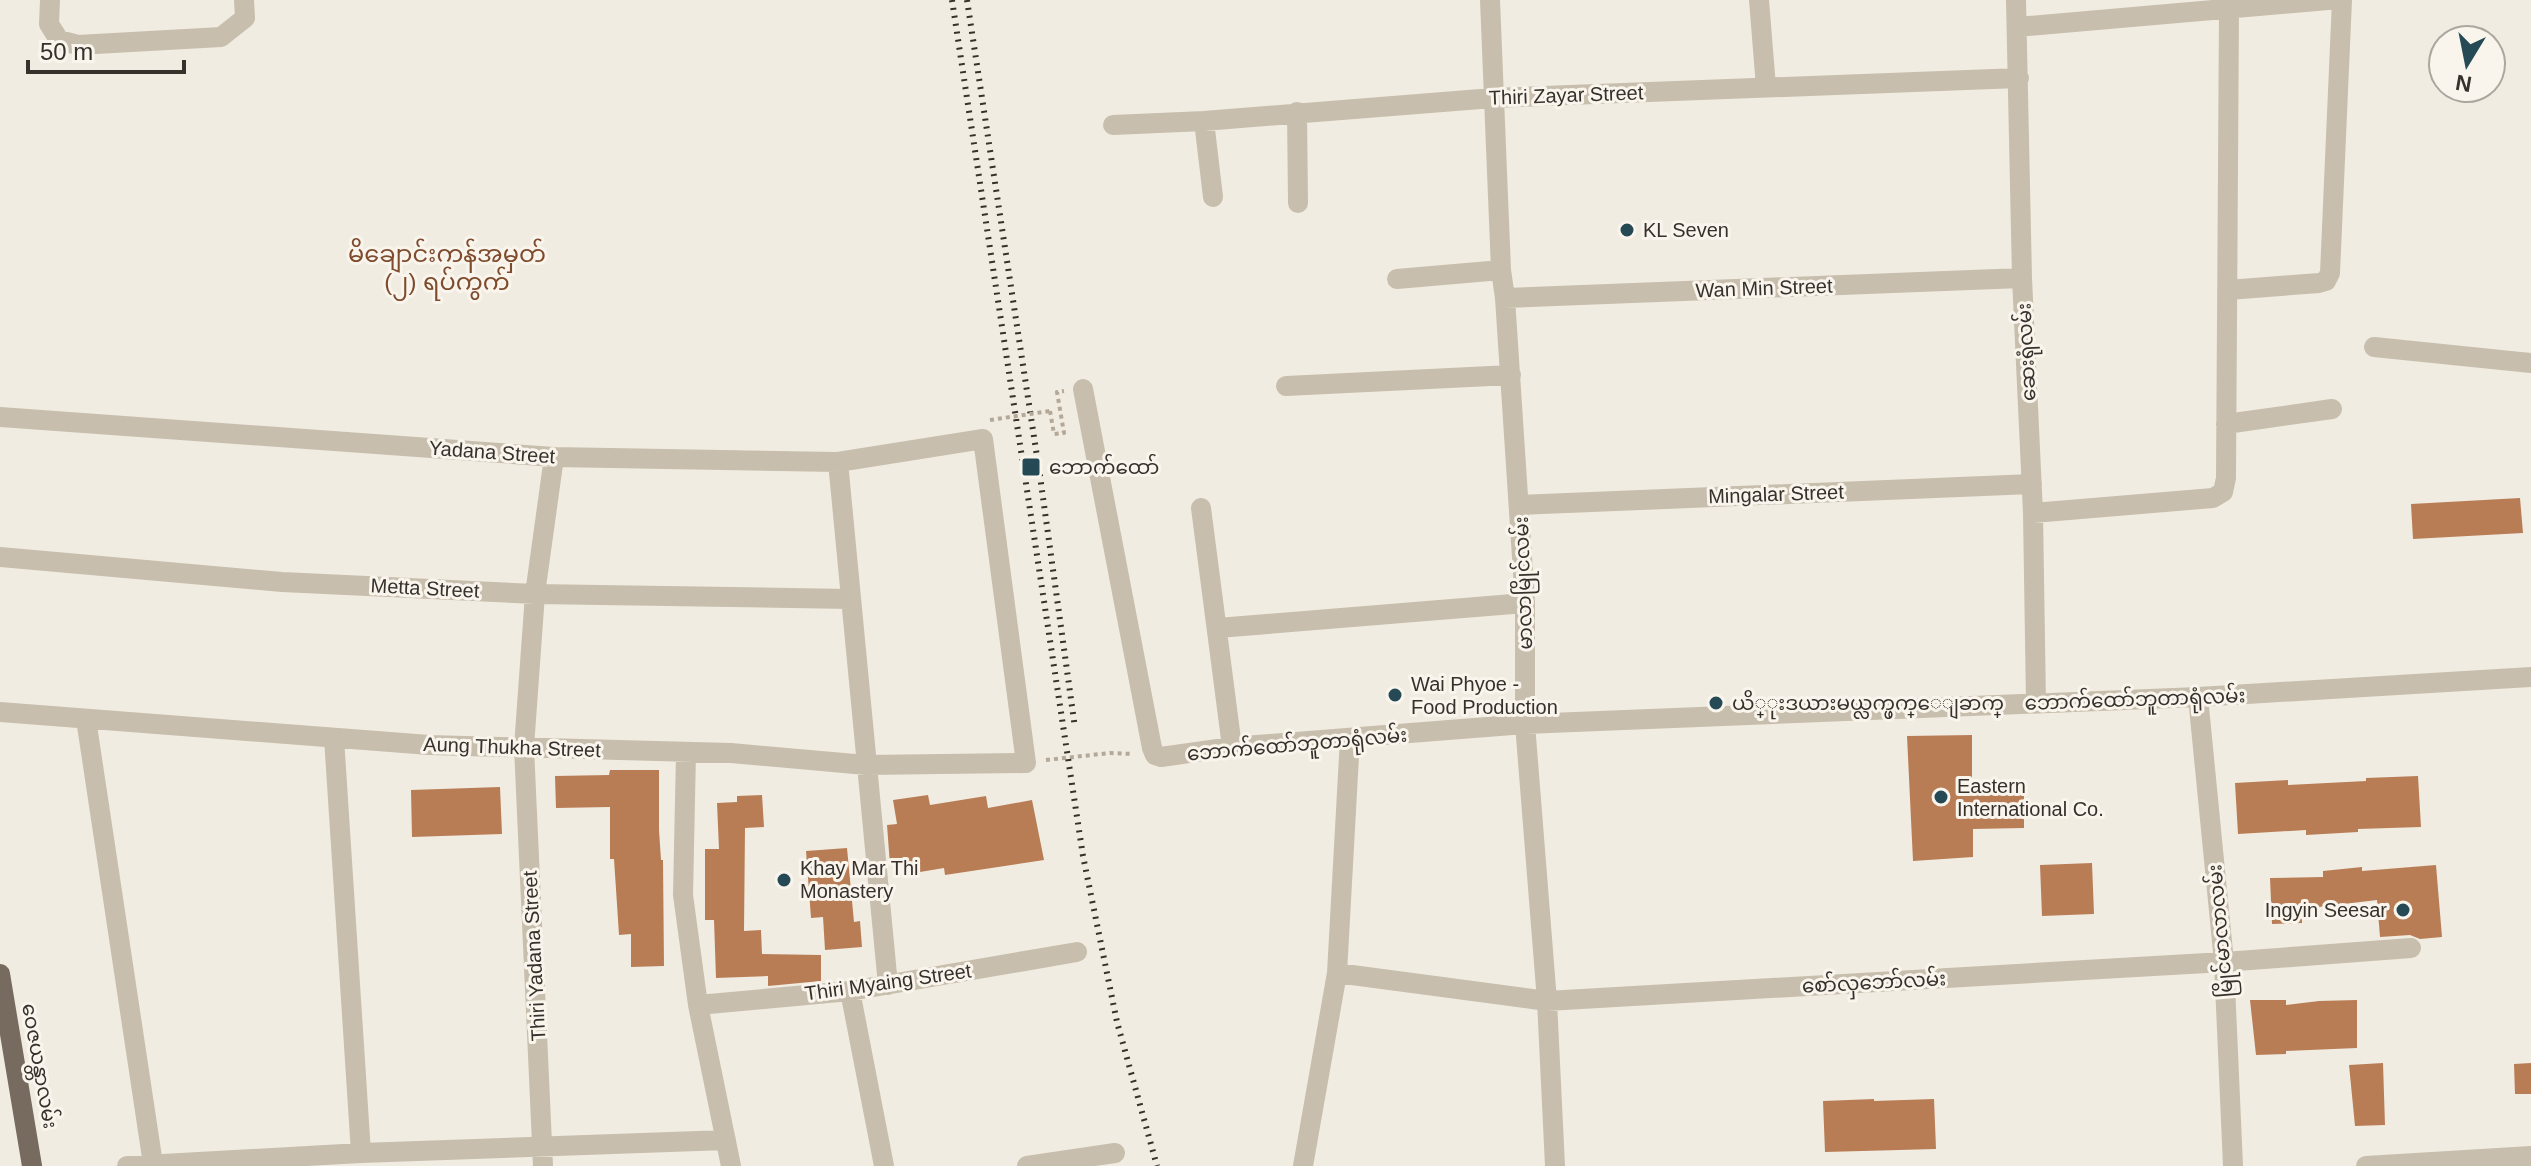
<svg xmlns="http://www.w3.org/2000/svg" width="2531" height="1166" viewBox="0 0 2531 1166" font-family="Arial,'Noto Sans Myanmar',sans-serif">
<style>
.building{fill:#b97d56}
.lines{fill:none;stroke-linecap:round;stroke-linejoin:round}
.path{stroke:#b4a898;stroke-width:4;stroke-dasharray:4 4;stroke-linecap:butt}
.minor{stroke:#c8bead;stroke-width:20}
.major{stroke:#776a5e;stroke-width:20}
.rail{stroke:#37312b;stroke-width:6;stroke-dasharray:2 6;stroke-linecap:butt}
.path-bridge{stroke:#b4a898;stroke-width:4;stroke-dasharray:4 4;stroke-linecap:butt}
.poi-dot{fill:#254a55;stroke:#f9f5ed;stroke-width:3}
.labels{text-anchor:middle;stroke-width:6;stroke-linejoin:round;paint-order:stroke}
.street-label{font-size:20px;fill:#37312b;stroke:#f9f5ed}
.poi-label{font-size:20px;fill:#37312b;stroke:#f9f5ed;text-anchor:start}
.quarter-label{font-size:24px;fill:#7e4c2d;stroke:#f9f5ed}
</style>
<rect width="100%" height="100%" fill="#f1ece1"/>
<path class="building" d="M 2520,498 L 2523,533 L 2413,539 L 2411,504 Z
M 1972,735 L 1972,791 L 2024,790 L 2024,828 L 1973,829 L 1973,857 L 1913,861 L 1907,736 Z
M 610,770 L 659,770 L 659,830 L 661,860 L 663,860 L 664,966 L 631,967 L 631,934 L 619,935 L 614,859 L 610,859 L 610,807 L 556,808 L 555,776 L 609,775 Z
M 2418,776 L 2421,827 L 2358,829 L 2358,832 L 2306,835 L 2306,830 L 2238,834 L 2235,783 L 2288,780 L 2288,785 L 2366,781 L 2366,778 Z
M 500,787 L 502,834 L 412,837 L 411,790 Z
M 762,795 L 764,827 L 745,828 L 744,931 L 761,930 L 762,954 L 821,955 L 821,981 L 768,986 L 768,976 L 716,978 L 714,920 L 705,920 L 705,849 L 719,849 L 717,803 L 737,802 L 737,796 Z
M 928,795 L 930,805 L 986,796 L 988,808 L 1032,800 L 1044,860 L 945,875 L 944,868 L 908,874 L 906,862 L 890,865 L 887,825 L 897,824 L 893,800 Z
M 847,848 L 854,922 L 860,921 L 862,947 L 825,950 L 823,917 L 811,918 L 806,851 Z
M 2092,863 L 2094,914 L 2042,916 L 2040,865 Z
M 2436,865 L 2442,937 L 2420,939 L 2410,935 L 2380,937 L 2377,900 L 2302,909 L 2302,923 L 2272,924 L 2270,878 L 2323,877 L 2323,871 L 2362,867 L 2362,871 Z
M 2250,1000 L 2286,1000 L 2286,1005 L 2319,1001 L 2357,1000 L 2357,1048 L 2286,1051 L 2286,1054 L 2256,1055 Z
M 2383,1063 L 2385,1125 L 2355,1126 L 2349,1065 Z
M 2531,1063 L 2531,1094 L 2515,1094 L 2514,1064 Z
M 1874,1099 L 1874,1101 L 1934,1099 L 1936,1149 L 1825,1152 L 1823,1101 Z"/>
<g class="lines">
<path class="path" d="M 1050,411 L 1054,434 L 1064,433 L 1057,392 L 1064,391
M 1046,760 L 1110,753 L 1133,754"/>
<path class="minor" d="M 50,0 L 49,24 L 59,40 L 78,45 L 221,37 L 245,18 L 244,0
M 1490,0 L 1501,270 L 1505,298 L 1525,603 L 1525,724 L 1547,1001 L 1555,1166
M 1759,0 L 1766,87
M 2016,0 L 2022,278 L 2033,513 L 2036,703
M 2017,27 L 2328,0
M 1297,112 L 1298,203
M 1204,121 L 1213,197
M 1113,125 L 1204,121 L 1493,98 L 2019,78
M 1397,279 L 1501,270
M 2228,290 L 2319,283 L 2326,281 L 2330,273 L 2342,0
M 1505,298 L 2022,278
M 2374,347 L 2531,363
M 1286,386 L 1511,375
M 1083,389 L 1152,748 L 1155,755 L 1161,757 L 1232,747 L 1525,724 L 2198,697 L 2531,677
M 0,417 L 554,457 L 838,462 L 983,439 L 1026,763 L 866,765 L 731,753 L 429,745 L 0,712
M 2226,424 L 2332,409
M 838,462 L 888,985
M 1520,505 L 2032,484
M 1201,508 L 1232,747
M 2033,513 L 2213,498 L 2223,492 L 2226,478 L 2229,9
M 0,557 L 282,582 L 535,594 L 851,599
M 1218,628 L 1525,603
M 2198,697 L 2224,962 L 2233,1166
M 86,719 L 153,1164
M 334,738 L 361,1153
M 686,753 L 683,895 L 698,1005 L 731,1166
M 1337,973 L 1547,1001 L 2224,962 L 2411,948
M 850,991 L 884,1166
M 698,1005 L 850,991 L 1077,952
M 127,1166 L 361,1153 L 726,1140
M 543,1166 L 524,747 L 535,594 L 554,457
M 1027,1166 L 1115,1153
M 1303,1166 L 1337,973 L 1350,738
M 2366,1166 L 2531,1156"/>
<path class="major" d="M 0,974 L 32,1166"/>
<path class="rail" d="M 952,0 L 1083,856 L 1117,1022 L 1157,1166
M 967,0 L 1040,476 L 1075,728"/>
<path class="path-bridge" d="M 990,420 L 1050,411"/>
</g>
<g class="poi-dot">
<circle cx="1627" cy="230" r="8"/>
<rect x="1021" y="457" width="20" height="20" rx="4"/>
<circle cx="1395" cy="695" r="8"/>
<circle cx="1716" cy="703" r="8"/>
<circle cx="1941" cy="797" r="8"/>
<circle cx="784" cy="880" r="8"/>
<circle cx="2403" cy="910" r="8"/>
</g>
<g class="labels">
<g class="street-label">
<text transform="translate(1566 95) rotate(-2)" y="7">Thiri Zayar Street</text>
<text transform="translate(1764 288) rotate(-2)" y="7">Wan Min Street</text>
<text transform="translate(2026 352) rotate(-93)" y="7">ဆေးရုံလမ်း</text>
<text transform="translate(492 452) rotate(4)" y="7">Yadana Street</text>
<text transform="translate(1776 494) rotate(-2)" y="7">Mingalar Street</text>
<text transform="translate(1523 583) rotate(-92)" y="7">မာလာမြိုင်လမ်း</text>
<text transform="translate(425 588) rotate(3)" y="7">Metta Street</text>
<text transform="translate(2135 699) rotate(-2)" y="7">ဘောက်ထော်ဘူတာရုံလမ်း</text>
<text transform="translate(1297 744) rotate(-5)" y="7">ဘောက်ထော်ဘူတာရုံလမ်း</text>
<text transform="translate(512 747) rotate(2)" y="7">Aung Thukha Street</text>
<text transform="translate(2220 931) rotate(-95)" y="7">မြိုင်မာလာလမ်း</text>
<text transform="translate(534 956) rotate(-93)" y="7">Thiri Yadana Street</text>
<text transform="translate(888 982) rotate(-8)" y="7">Thiri Myaing Street</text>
<text transform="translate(1874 982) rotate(-3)" y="7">စော်လှဘော်လမ်း</text>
<text transform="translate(40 1066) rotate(80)" y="7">ဝေဇယန္တာလမ်း</text>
</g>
<g class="poi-label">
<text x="1643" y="237">KL Seven</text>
<text x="1049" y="474">ဘောက်ထော်</text>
<text x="1411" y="691">Wai Phyoe -<tspan x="1411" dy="23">Food Production</tspan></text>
<text x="1732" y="710">ယိ္ုးဒယားမယ္လက္ဖက္ေျခာက္</text>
<text x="1957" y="793">Eastern<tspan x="1957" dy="23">International Co.</tspan></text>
<text x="800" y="875">Khay Mar Thi<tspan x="800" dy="23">Monastery</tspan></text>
<text x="2387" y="917" text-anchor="end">Ingyin Seesar</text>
</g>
<g class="quarter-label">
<text x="447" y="262">မိချောင်းကန်အမှတ်<tspan x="447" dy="28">(၂) ရပ်ကွက်</tspan></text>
</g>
</g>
<g transform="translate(2467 64) rotate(190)"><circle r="38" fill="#f9f5ed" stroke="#aba79f" stroke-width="2"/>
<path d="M0-6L14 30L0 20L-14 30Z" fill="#254a55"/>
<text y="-12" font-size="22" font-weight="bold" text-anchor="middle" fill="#37312b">N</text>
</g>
<path d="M28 60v12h156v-12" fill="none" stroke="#37312b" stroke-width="4"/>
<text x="40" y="60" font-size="24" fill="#37312b" stroke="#f9f5ed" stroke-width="6" paint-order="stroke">50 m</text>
</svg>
